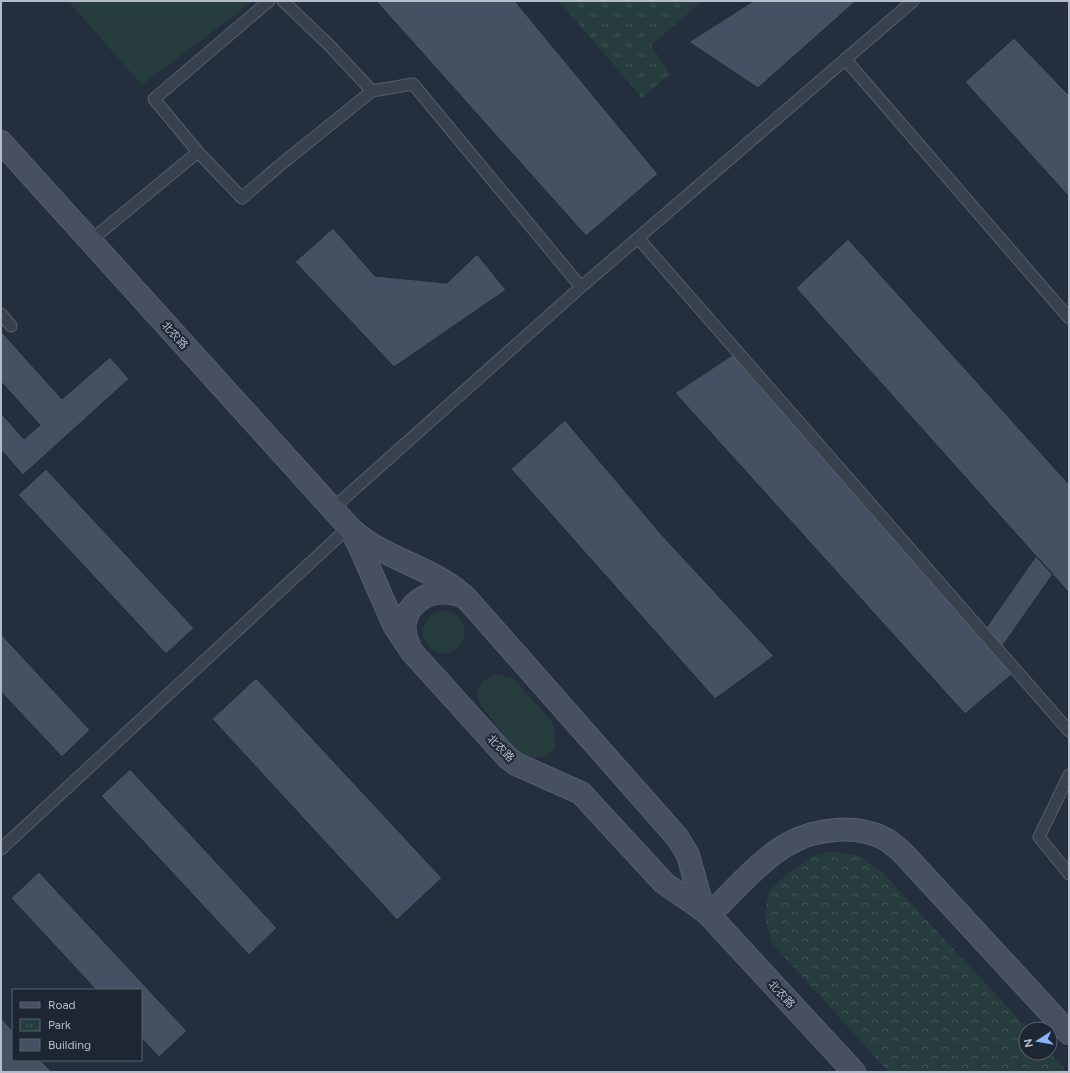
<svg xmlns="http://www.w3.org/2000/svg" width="1070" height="1073" viewBox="0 0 1070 1073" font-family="Figtree,'Noto Sans SC',sans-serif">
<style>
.green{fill:#263c3f}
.forest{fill:url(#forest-crowns)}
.park{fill:url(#park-tufts)}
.building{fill:#455162;stroke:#1f2835}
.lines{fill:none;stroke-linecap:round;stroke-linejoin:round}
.lane-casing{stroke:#565f6c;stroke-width:13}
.secondary-casing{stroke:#565f6c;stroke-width:24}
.lane{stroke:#38414e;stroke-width:11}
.secondary{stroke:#465061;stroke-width:22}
.labels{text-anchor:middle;stroke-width:4;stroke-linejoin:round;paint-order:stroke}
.street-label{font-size:11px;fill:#b4bcc9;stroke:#1d2633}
</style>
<defs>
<pattern id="forest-crowns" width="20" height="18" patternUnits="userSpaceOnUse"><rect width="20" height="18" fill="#263c3f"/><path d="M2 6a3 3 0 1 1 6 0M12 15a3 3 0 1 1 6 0" fill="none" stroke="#435659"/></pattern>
<pattern id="park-tufts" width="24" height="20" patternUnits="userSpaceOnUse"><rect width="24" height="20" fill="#263c3f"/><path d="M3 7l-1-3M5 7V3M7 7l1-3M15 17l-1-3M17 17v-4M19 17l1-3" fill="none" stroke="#435659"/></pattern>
</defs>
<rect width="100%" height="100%" fill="#242f3e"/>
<path class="green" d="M 68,1 L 253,1 L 142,85 Z
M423 632a21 21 0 1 1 42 0a21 21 0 1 1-42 0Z
M 497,674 L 513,678 L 553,723 L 556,737 L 554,750 L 545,757 L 532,758 L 519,753 L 481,706 L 476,691 L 484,680 Z"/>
<path class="forest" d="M 833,851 L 860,856 L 881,871 L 1028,1029 L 1026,1029 L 1026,1053 L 1050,1053 L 1068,1072 L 889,1072 L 771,942 L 765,915 L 769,891 L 792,870 L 812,856 Z"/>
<path class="park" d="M 559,1 L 702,1 L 651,45 L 670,74 L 642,98 Z"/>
<path class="building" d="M 376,1 L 515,1 L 658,174 L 586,236 Z
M 753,1 L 856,1 L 758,88 L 689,42 Z
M 1014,38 L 1069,95 L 1069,197 L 965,82 Z
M 333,228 L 375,276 L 447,283 L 477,254 L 506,290 L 394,367 L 295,262 Z
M 848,239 L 1069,484 L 1069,593 L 796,288 Z
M 1,331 L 62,399 L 110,357 L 129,379 L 23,475 L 1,450 L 1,413 L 24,439 L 40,425 L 1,382 Z
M 737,352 L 1016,671 L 965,714 L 675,393 Z
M 565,420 L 661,534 L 774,656 L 715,699 L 511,469 Z
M 46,469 L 194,628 L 166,654 L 18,495 Z
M 1036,556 L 1053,574 L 999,651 L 983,632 Z
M 1,634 L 90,730 L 62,757 L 1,692 Z
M 256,678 L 442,878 L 397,920 L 212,719 Z
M 130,769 L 277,928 L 249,955 L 101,796 Z
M 39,872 L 187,1031 L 159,1057 L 141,1038 L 141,990 L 96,990 L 11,898 Z
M 1,1018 L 13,1031 L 13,1060 L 40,1060 L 52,1072 L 1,1072 Z"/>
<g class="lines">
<defs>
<path id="lane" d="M 269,1 L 154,99 L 198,152 L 242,198 L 279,166 L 372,91 L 413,84 L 581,287
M 283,1 L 329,45 L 372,91
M 845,59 L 1069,318
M 638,238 L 1069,731
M 90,241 L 198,152
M 1,314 L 11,326
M 332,509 L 581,287 L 913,1
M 1069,775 L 1039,837 L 1069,874
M 1,849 L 349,527"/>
<path id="secondary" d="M 1,142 L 349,527 C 382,560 434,566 467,599 L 677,837 L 688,855 L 701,902 L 709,915
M 352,532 L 359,545 L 394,625 L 412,652 L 507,757 L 516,764 L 581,793 L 663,882 C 678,894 695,902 709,915 L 854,1072
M 409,646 C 391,609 431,581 464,597
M 709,915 C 732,893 761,859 788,844 C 816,828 857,824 885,839 C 891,842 897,848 902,852 L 1069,1033"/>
</defs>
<use href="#lane" class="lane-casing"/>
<use href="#secondary" class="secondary-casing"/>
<use href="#lane" class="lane"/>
<use href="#secondary" class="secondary"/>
</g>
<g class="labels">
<g class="street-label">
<text transform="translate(175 335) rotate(48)" y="4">北农路</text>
<text transform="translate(501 748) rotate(45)" y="4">北农路</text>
<text transform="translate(782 994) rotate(47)" y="4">北农路</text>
</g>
</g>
<rect width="1070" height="1073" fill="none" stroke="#b4bcc9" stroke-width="4"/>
<rect x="12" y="989" width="130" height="72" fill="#1d2633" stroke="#59626f"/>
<rect x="20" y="1002" width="20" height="6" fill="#465061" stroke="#59626f"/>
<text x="48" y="1009" font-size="12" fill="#b4bcc9">Road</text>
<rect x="20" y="1019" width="20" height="12" fill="url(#park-tufts)" stroke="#59626f"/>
<text x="48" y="1029" font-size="12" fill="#b4bcc9">Park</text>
<rect x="20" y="1039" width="20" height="12" fill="#455162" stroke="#59626f"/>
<text x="48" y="1049" font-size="12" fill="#b4bcc9">Building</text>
<g transform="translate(1038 1041) rotate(258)"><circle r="19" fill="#1d2633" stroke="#59626f"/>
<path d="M0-3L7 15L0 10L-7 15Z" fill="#8ab4f8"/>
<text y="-6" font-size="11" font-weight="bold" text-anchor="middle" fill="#b4bcc9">N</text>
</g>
</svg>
